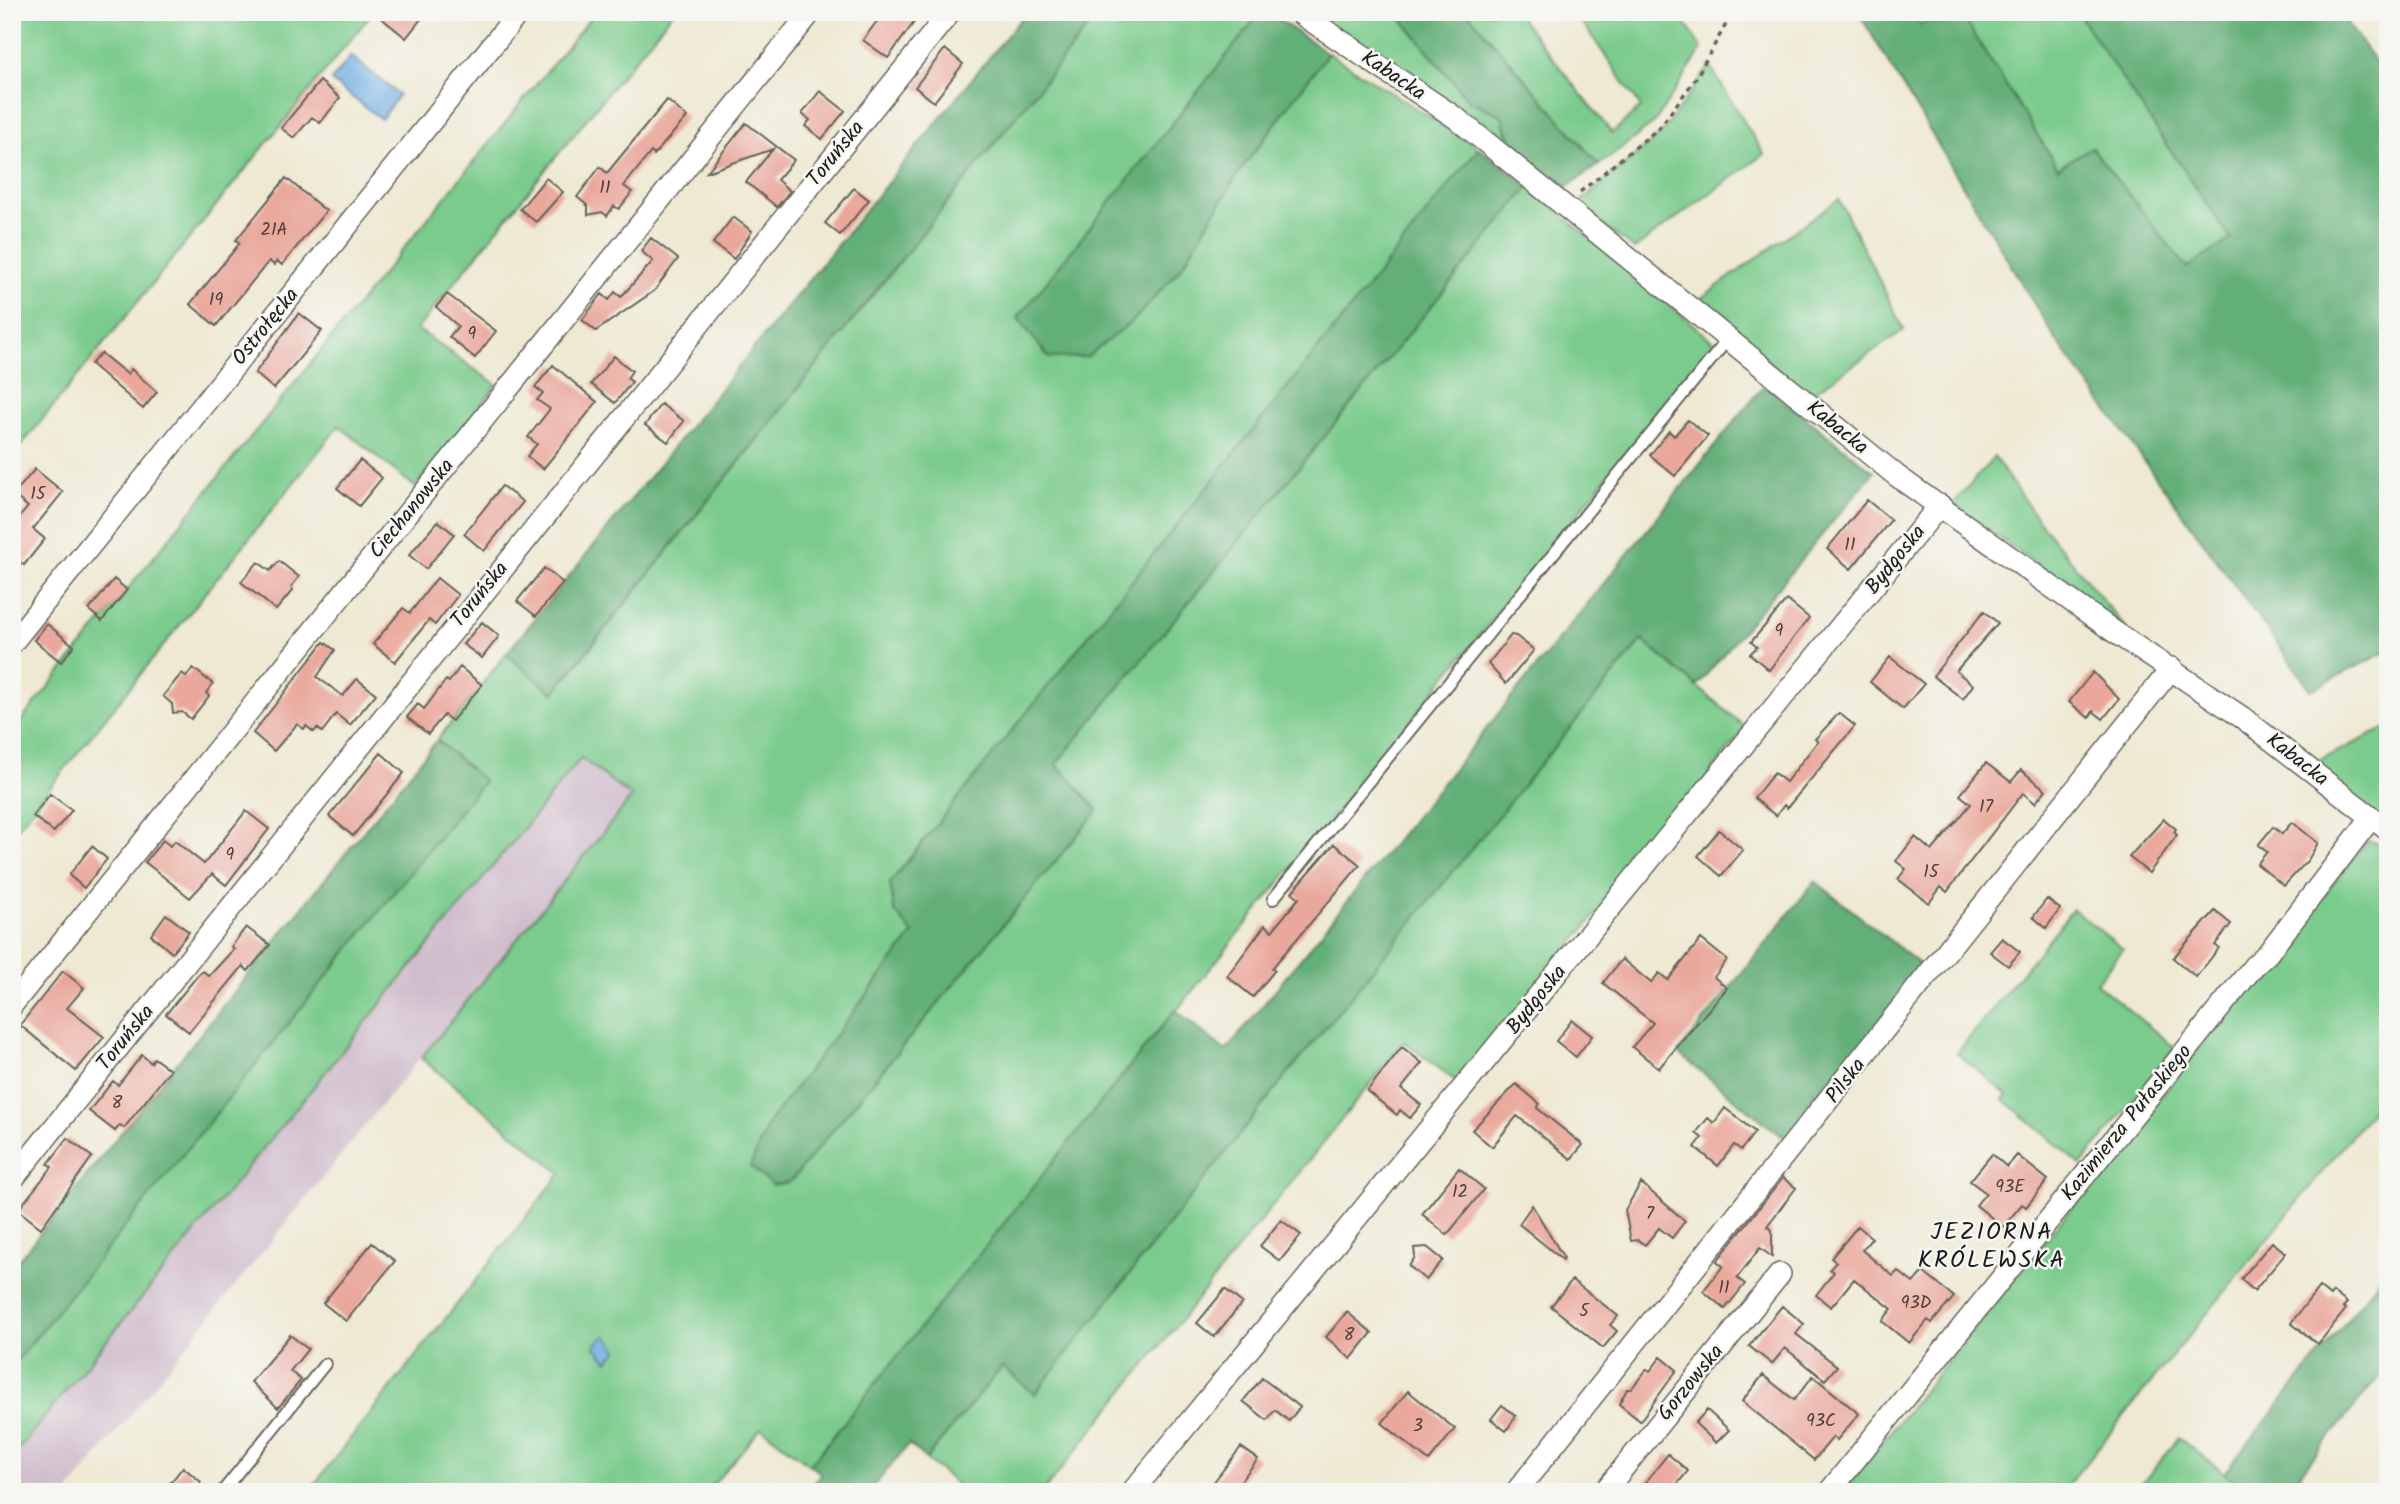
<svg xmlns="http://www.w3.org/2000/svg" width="2400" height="1504" font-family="Kalam,sans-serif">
	<rect width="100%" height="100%" fill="#f6f6f2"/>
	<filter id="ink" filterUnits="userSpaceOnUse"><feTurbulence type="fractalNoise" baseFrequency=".0143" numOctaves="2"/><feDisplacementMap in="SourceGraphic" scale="14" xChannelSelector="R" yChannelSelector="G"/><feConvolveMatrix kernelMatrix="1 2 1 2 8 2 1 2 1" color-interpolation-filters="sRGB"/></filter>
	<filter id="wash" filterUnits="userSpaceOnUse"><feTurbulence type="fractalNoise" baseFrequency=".00686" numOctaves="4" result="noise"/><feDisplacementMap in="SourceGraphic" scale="28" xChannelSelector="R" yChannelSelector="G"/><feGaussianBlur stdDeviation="1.57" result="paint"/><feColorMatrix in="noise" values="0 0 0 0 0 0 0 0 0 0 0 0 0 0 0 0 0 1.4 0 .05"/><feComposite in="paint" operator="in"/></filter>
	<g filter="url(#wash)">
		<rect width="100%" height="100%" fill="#efe9d3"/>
		<path fill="#d0bdcc" d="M581 757 632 796 68 1492H12V1457Z"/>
		<path fill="#7acb8c" stroke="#4b7454" stroke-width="2" d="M12 12H373L12 457Z
			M595 12H673L417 329 497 385 415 487 339 426 12 835V732Z
			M1100 12H1261L1018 318 1049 358 1182 267 1235 178 1328 53 1479 148 890 883 894 910 914 934 769 1122 772 1185 791 1181 1098 810 1056 764 1529 187 1715 343 810 1465 761 1428 707 1492H308L561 1173 421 1058 632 797 581 758 12 1457V1367L484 781 437 740 506 654 554 693Z
			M1311 12H1396L1468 100 1501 115 1512 148Z
			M1467 12H1516L1612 133 1641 107 1575 12H1678L1702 49 1654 123 1599 165Z
			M1960 12H2077L2231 240 2187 268 2091 147 2058 168Z
			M1710 66 1764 154 1634 249 1582 208 1583 199 1660 135Z
			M1839 199 1904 330 1808 396 1698 300Z
			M1994 457 2038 520 2127 630 1953 504Z
			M1642 640 1746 728 1460 1084 1404 1042 1043 1492H956L959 1486 926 1459 1002 1367 1035 1394 1281 1082Z
			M2388 727V825L2309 765Z
			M2367 841 2388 844V1091L2062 1492H1842Z
			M2073 909 2123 949 2096 983 2175 1048 2081 1165 2003 1099 2007 1095 1957 1053Z
			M2179 1438 2249 1492H2135Z"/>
		<path fill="#63af78" stroke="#40664a" stroke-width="2" d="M1026 12H1100L553 693 506 654Z
			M1261 12H1267L1328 53 1235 178 1182 267 1135 319 1087 357 1049 358 1018 318Z
			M1396 12H1467L1599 165 1565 188C1526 168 1515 156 1501 115L1468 100Z
			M1858 12H1913L1920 24 1945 12H1960L2058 168 2091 147 2187 268 2231 239 2077 12H2339L2388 79V651L2311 690 2056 340Z
			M1479 148 1529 187 1056 764 1098 810 790 1182 772 1185 750 1166 769 1122 913 934 894 910 890 883Z
			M1764 385 1874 472 1697 686 1642 640 1281 1082 1035 1394 1002 1367 926 1459 909 1444 869 1492H806L821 1473 810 1465 1175 1010 1226 1051Z
			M437 740 484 781 12 1367V1268Z
			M1815 881 1922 966 1789 1142 1678 1053Z
			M2388 1269V1366L2285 1492H2249L2224 1473Z"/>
		<path fill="#6eade1" stroke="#45647e" stroke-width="2" d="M351 56 399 95 381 119 331 81Z
			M606 1335 618 1350 608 1361 594 1346Z"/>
		<g id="blocks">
			<path fill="#eaa79b" d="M374 12H412L421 19 406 38Z
				M884 12H903L915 21 888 58 863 40Z
				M945 49 963 64 934 102 915 87Z
				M320 81 340 98 320 123 312 117 294 138 281 128Z
				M820 91 845 111 822 139 805 126 810 120 802 114Z
				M667 100 687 117 654 155 651 152 624 186 632 192 619 209 614 206 607 216 602 212 588 215V206L577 197 600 167 607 173Z
				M746 123 794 160 777 180 790 191 777 207 746 182 773 149 707 172Z
				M286 178 326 211 282 265 277 261 274 265 269 261 216 326 190 304 240 243 236 240Z
				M546 178 563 192 536 222 520 209Z
				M854 188 869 200 840 235 825 223Z
				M733 217 752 231 734 259 713 243Z
				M651 238 678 259 654 291 596 331 582 320 602 294 609 300 615 292 621 297 653 261 641 251Z
				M447 294 496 331 475 358 449 337 458 326 436 307Z
				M299 313 322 331 274 389 255 373Z
				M101 353 127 374 131 369 157 392 143 409 91 364Z
				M614 356 632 371 627 378 632 382 615 403 591 384Z
				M553 365 597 402 543 469 527 456 537 444 528 437 550 409 537 400 543 393 535 387Z
				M661 404 684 421 668 442 645 425Z
				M1688 420 1708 436 1675 476 1650 455 1669 431 1674 436Z
				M360 460 382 478 359 506 337 488Z
				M35 469 63 492 33 529 45 539 24 565 12 556V526L28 507 13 495Z
				M502 486 523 502 484 551 464 534Z
				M1867 500 1891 520 1851 569 1827 549Z
				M438 521 454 534 426 569 409 555Z
				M279 561 299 577 291 587 293 590 276 610 241 582 258 562 270 571Z
				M544 568 563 583 536 616 517 601Z
				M437 578 458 595 435 625 429 620 395 662 373 644 403 608 410 613Z
				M114 579 127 590 102 621 89 610Z
				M1787 600 1809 618 1769 670 1750 654 1757 647 1751 642Z
				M1984 611 1998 623 1956 671 1973 685 1963 699 1933 676Z
				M482 622 499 636 482 658 463 644Z
				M47 624 74 646 61 662 34 640Z
				M1511 635 1516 636 1534 650 1506 684 1488 664Z
				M324 642 335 650 317 677 343 696 357 679 376 694 350 725 336 714 322 732 317 728 314 732 306 726 304 729 297 724 274 751 253 733Z
				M1890 657 1924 684 1903 709 1870 682Z
				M460 667 482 685 452 721 444 715 428 734 407 717 418 704 424 709 446 680 449 682Z
				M193 668 213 684 206 693 209 696 191 719 182 712 173 713 172 704 163 696 182 673 186 677Z
				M2093 672 2119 699 2103 719 2093 711 2089 718 2069 702Z
				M1839 713 1855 726 1787 808 1784 805 1776 816 1754 798 1774 773 1786 782 1818 741 1815 739Z
				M381 753 404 773 353 836 329 816Z
				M1986 763 2011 782 2021 770 2046 790 2035 803 2023 793 1947 892 1941 887 1929 903 1898 879 1906 869 1896 861 1915 837 1932 851 1971 804 1960 795Z
				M50 794 72 810 54 832 33 816Z
				M246 811 269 829 226 885 212 874 190 898 145 862 163 840 170 846 175 841 204 864Z
				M2164 819 2176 829 2174 832 2177 835 2149 873 2129 857Z
				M2292 822 2318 843 2308 860 2284 886 2257 864 2267 852 2258 845 2273 827 2282 834Z
				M1719 830 1743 850 1721 876 1698 856Z
				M1334 844 1360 865 1272 968 1275 970 1253 997 1227 976 1265 925 1272 931 1299 898 1292 892Z
				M92 846 107 859 84 888 69 875Z
				M2047 899 2060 909 2046 928 2033 917Z
				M2215 911 2231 924 2215 945 2219 948 2196 977 2173 958Z
				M166 914 189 932 172 953 151 935Z
				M246 927 270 945 248 971 243 966 189 1032 166 1014 198 975 203 971 209 976 234 949 231 947Z
				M2002 938 2020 952 2008 966 1990 952Z
				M1701 939 1727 960 1714 977 1727 988 1659 1068 1632 1047 1653 1023 1603 983 1622 959 1651 983 1659 973 1668 980Z
				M63 971 84 988 67 1008 104 1037 76 1071 20 1025Z
				M1572 1020 1592 1036 1576 1057 1556 1041Z
				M1402 1047 1422 1063 1401 1089 1421 1105 1410 1118 1400 1110 1397 1115 1367 1091Z
				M142 1055 151 1063 154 1058 170 1070 124 1128 120 1125 115 1131 89 1111 113 1081 118 1085Z
				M1516 1084 1540 1104 1537 1108 1583 1145 1571 1159 1517 1116 1492 1147 1472 1130Z
				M1725 1108 1755 1132 1741 1150 1734 1145 1718 1166 1695 1147 1702 1138 1696 1133 1708 1118 1714 1123Z
				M68 1138 92 1157 41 1228 18 1210 52 1167 48 1164Z
				M1992 1154 2007 1167 2017 1155 2048 1180 2026 1207 2022 1204 2003 1227 1976 1205 1986 1193 1970 1181Z
				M1459 1168 1484 1189 1447 1235 1422 1214Z
				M1783 1178 1796 1188 1767 1226 1772 1230V1257L1760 1248 1737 1278 1745 1284 1725 1309 1703 1291 1723 1266 1717 1261Z
				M1641 1183 1685 1221 1672 1238 1659 1228 1645 1245 1638 1240 1631 1241 1625 1210Z
				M1532 1205 1564 1258 1563 1260 1519 1224Z
				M1281 1220 1301 1235 1280 1261 1260 1246Z
				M1858 1226 1872 1238 1862 1250 1893 1276 1898 1271 1913 1283 1923 1272 1954 1297 1932 1323 1928 1320 1909 1343 1882 1321 1892 1309 1854 1279 1831 1307 1816 1295 1834 1272 1830 1269 1836 1262 1831 1258Z
				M2272 1242 2286 1253 2254 1291 2241 1279Z
				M372 1243 395 1261 346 1321 323 1303Z
				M1427 1247 1443 1260 1426 1280 1409 1266 1415 1257 1414 1248Z
				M1572 1280 1618 1316 1610 1325 1617 1331 1603 1348 1551 1306Z
				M2319 1287 2330 1296 2333 1292 2347 1303 2343 1307 2346 1309 2318 1344 2291 1323Z
				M1225 1289 1242 1303 1214 1337 1197 1323Z
				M1782 1306 1804 1324 1796 1334 1837 1366 1825 1380 1785 1348 1772 1364 1749 1346Z
				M1347 1312 1372 1333 1351 1359 1326 1337Z
				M290 1335 308 1349 290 1371 301 1380 278 1408 251 1382Z
				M1661 1357 1677 1370 1640 1421 1619 1404 1627 1389H1631L1647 1369 1650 1371Z
				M1763 1375 1794 1400 1813 1376 1859 1414 1837 1440 1833 1437 1814 1460 1742 1401Z
				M1262 1378 1300 1407 1289 1421 1275 1410 1267 1420 1243 1401Z
				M1408 1391 1455 1429 1429 1461 1382 1423Z
				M1502 1405 1516 1416 1506 1431 1491 1419Z
				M1707 1410 1729 1430 1716 1443 1695 1423Z
				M1241 1447 1258 1459 1232 1492H1206Z
				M1668 1454 1688 1471 1671 1492H1655L1645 1483Z
				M183 1467 201 1482 194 1492H163Z"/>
		</g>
	</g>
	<g filter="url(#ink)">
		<use href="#blocks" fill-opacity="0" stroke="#66645c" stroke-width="2"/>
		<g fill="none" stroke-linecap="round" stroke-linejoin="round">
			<defs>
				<path id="lane" d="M1273 899 1728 339
					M222 1492 325 1364"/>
				<path id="street" d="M1298 12 1456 118 1897 476 2116 633 2243 718 2388 830
					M12 643 519 12
					M12 1005 811 12
					M12 1180 950 12
					M1132 1492 1940 505
					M1516 1492 2172 668
					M1604 1492 1780 1274
					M1829 1492 2254 966 2268 953 2371 818"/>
			</defs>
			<use href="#lane" stroke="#66645c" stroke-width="14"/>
			<use href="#street" stroke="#66645c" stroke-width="24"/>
			<path stroke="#66645c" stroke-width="3.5" stroke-dasharray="5 5" stroke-linecap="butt" d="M1580 192 1659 128 1694 81 1733 12"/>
			<use href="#lane" stroke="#fff" stroke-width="10"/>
			<use href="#street" stroke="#fff" stroke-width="21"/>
		</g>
	</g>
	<g text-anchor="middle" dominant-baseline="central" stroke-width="5" stroke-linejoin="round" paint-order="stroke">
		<g font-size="18" fill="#503f3c">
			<text x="605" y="188">11</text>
			<text x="274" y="230">21A</text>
			<text x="216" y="300">19</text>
			<text x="472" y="334">9</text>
			<text x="38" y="494">15</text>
			<text x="1850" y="545">11</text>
			<text x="1779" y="631">9</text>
			<text x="1986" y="807">17</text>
			<text x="230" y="855">9</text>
			<text x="1931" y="872">15</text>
			<text x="117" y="1103">8</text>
			<text x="2010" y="1187">93E</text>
			<text x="1460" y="1192">12</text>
			<text x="1650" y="1214">7</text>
			<text x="1724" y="1288">11</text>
			<text x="1916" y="1303">93D</text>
			<text x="1584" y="1311">5</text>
			<text x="1349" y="1335">8</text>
			<text x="1821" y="1421">93C</text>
			<text x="1418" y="1426">3</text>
		</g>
		<g font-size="21" fill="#1c1c1c" stroke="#f6f6f2">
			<text transform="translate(1393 76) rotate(34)">Kabacka</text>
			<text transform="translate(836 154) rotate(-51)">Toruńska</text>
			<text transform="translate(266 327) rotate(-51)">Ostrołęcka</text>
			<text transform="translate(1837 428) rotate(39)">Kabacka</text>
			<text transform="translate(412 509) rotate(-51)">Ciechanowska</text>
			<text transform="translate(1896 560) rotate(-51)">Bydgoska</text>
			<text transform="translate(480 595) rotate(-51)">Toruńska</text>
			<text transform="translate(2297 760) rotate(38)">Kabacka</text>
			<text transform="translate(1537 1000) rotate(-51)">Bydgoska</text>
			<text transform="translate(126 1038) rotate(-51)">Toruńska</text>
			<text transform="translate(1846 1081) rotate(-52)">Pilska</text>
			<text transform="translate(2127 1123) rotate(-51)">Kazimierza Pułaskiego</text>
			<text transform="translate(1691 1383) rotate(-51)">Gorzowska</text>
		</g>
		<g font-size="24" letter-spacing="2" fill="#1c1c1c" stroke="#f6f6f2">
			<text x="1992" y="1232">JEZIORNA<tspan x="1992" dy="28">KRÓLEWSKA</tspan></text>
		</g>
	</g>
	<rect width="2400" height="1504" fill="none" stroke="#f6f6f2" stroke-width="42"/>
</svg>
